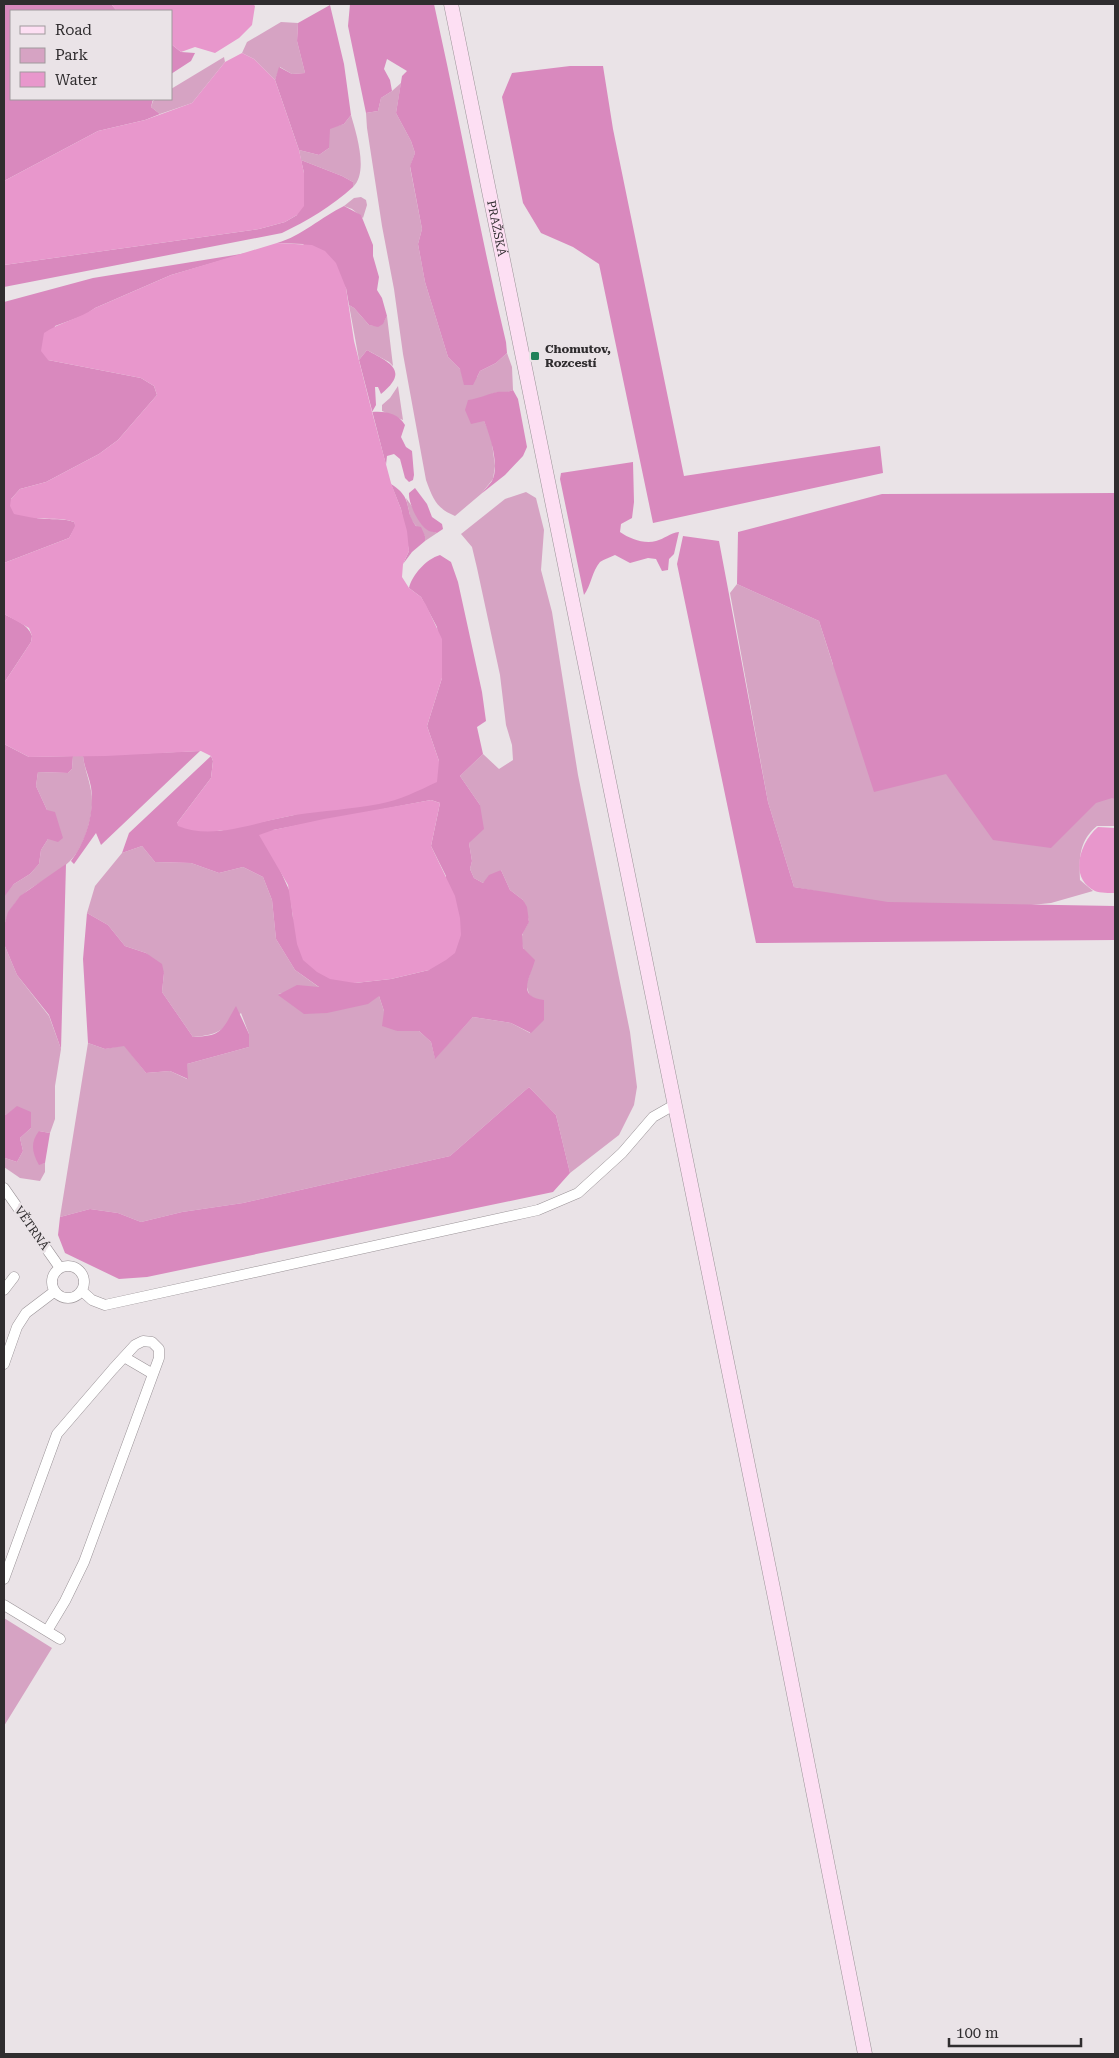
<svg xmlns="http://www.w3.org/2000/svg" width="1119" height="2058" font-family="'Roboto Serif',serif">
	<rect width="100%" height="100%" fill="#eae3e7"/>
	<path fill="#d6a3c3" d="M281 22 298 23 297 41 305 73 292 74 280 67 275 80 254 59 242 53 247 42Z
		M224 57 225 62 192 103 160 114 151 107 153 101 156 99H171V89Z
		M401 83 396 113 411 141 415 153 410 167 422 229 418 244 425 282 448 357 460 369 477 377 480 371 496 363 507 353 512 367 513 390 508 392H498L480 398 484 421 491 436 495 466 493 479 481 494 455 516C436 508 433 499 426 480L403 354 394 289 382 226 367 128 366 113 378 111 381 98 392 91Z
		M351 115C356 133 369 172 353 187V182L342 176 301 160 299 150 319 155 329 148V128L344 124Z
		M361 197 366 200 367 205 363 218 352 209 344 206 354 198Z
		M349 305 354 308 369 325C379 327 382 326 387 316L393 366 389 362 367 350 359 360Z
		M398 386 403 420 382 411V405L390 398Z
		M526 492 536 498 544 530 541 570 552 612 578 775 630 1032 637 1087 634 1105 619 1135 570 1173 556 1115 529 1087 450 1156 243 1203 182 1212 141 1222 118 1213 90 1209 60 1217 88 1043 105 1049 124 1045 146 1073 170 1071 187 1079V1064L249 1047V1034L241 1013C222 1030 219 1035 193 1037L162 992 164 973 146 953 125 946 108 925 87 913 95 886 122 853 142 846 155 862 191 863 219 873 243 867 263 877 272 900 276 939 295 970 320 988 278 994 379 996 384 1011 397 1031H419L431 1042 435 1058 473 1017 511 1023 530 1033 534 999 529 994 526 984C540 955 519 957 522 936 523 931 527 926 529 921L523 900 510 890 501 870 483 883 474 878 470 869 472 861 469 843 480 805 460 776 483 754 499 769 513 760 512 745 506 725 500 675 477 568 472 547 461 534 505 499Z
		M406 498 429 530 437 533 425 541V536L411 520Z
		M1115 579V826H1097C1079 841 1079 858 1080 880L1093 891 1051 903 982 910 907 908 794 887 768 802 730 593 737 584 819 621 833 665Z
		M73 756H83C85 773 93 787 92 805 91 822 83 849 70 861 44 887 17 884 4 926V896L14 884 30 874 39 864 41 850 48 839 47 810 36 786 38 772 68 773 72 769Z
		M4 944 17 975 49 1016 61 1049 55 1086V1119L50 1133 39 1131V1164L45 1163V1172L40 1181 20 1178 4 1167 5 1158 17 1162 23 1151 20 1138 31 1128 4 1114Z
		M4 1618 52 1648 4 1726Z"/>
	<path fill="#d989be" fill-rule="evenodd" d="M4 4H111L117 11H11V99H153L151 107 160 114 145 120 98 131 4 181Z
		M350 4H434C459 116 479 230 506 342L507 353 496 363 480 371 473 385H464L460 369 448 357 425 282 418 244 422 229 410 166 415 153 411 141 396 113 402 76 407 71 387 59 384 69 390 80 392 91 381 98 378 111 366 113 348 26Z
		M330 5 344 64 351 115 344 124 330 129 329 148 319 155 299 150 275 80 279 67 292 74 305 73 297 41 298 23Z
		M171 44 181 52 195 53 191 61 171 74Z
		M570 66H603L613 129 684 476 880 446 883 473 653 523 599 264 573 247 541 233 523 203 502 97 512 73Z
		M301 160 342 176 353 182V187C332 206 307 221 282 233L4 287V265L259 229 285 222 297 215 304 173Z
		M344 206 361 215 373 245V256L379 277 377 290 382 298 387 316 383 324 378 327 369 325 354 308 349 305 346 288 303 244 277 243C302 236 321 217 344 206Z
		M247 253 171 275 95 308 85 315 55 326 48 360 141 378 154 386 157 395 118 440 99 454 46 482 20 489 11 499C18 505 26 513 34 517 42 521 61 517 74 522L76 526 69 538 4 563V302L93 278Z
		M367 350C388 362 411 370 381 394L378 387H375L376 405 372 412C385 411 398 413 405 425L401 437 406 447 412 451 414 475 413 480 409 482 405 478 400 459 394 454 387 456 386 465 359 360Z
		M513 390 518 399 527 447 523 456 505 475 481 494C485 489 489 485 492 481 500 466 490 435 484 421L471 424 465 410 468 400C478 399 487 394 497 392 503 391 507 393 513 390Z
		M633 462 634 502 632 518 621 524 620 532C630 539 644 544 656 541 664 539 670 533 679 532L674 554 669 559 668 570 662 571 656 559 648 558 630 563 615 555C611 557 604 559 600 562 592 571 591 586 584 595L560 479 561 473Z
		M391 484C415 499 403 510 416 526L421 527 425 536V541L412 552 403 564 409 551 401 509Z
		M415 488 427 504 432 517 442 524 443 529 437 533C435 532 431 532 429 531 419 526 408 503 409 493Z
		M1115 493V799L1112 798 1096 803 1051 848 993 840 946 774 874 792 819 621 737 584 738 532 882 494Z
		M683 536 719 541 768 802 794 887 888 902 1115 906V940L756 943 677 564Z
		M440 555 451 562 458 582 482 692 486 721 477 727 483 754 460 776 480 805 484 829 469 843 472 861 470 869 474 878 483 883 489 875 501 870 510 890 523 900 527 907 529 922 522 935 523 948 535 960C530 979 516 996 544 1000V1020L531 1033 511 1023 473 1017 435 1059 431 1042 419 1031H397L382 1026 384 1011 379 996 368 1004 327 1013 304 1014 278 995 297 985 319 987 295 970 276 939 272 900 263 877 243 867 219 873 191 863 155 862 142 846 122 853 129 833 211 756 213 761 211 778 177 823 219 831 294 815 439 761 427 726 442 678 437 627 421 597 409 588C412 575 426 559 440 555ZM431 800 440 803 431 846 446 876 429 970 391 979 355 983 293 918 290 892 280 870 273 830Z
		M4 614C15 620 27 623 32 636L31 642 4 683Z
		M4 744 29 757 73 756 72 769 68 773 38 772 36 786 47 810 55 812 63 838 58 842 48 839 41 850 39 864 30 874 14 884 4 897Z
		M200 751 101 845 96 833 74 864 71 861C86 842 95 811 91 787 89 776 84 767 83 756Z
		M66 864 61 1049 49 1015 17 975 4 944V926L8 912 20 896Z
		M87 913 108 925 125 946 146 953 162 964 164 973 162 992 193 1037C223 1036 222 1030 236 1006L249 1034V1047L187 1064 188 1079 170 1071 146 1073 124 1046 105 1049 88 1043 83 959Z
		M529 1087 556 1115 570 1173 553 1192 147 1277 119 1279 65 1253 58 1235 60 1217 90 1209 118 1213 141 1222 182 1212 243 1203 450 1156Z
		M17 1106 31 1112V1128L20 1138 23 1151 17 1162 5 1158 4 1161V1114L6 1115Z
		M39 1131 50 1133 45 1163 39 1165C32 1152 30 1143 39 1131Z"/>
	<path fill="#e897cc" d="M111 4H253L255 6 252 25 239 38 215 53 195 47 181 52 171 44V11H117Z
		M242 53 254 59 275 80 299 150 304 173V206L297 215 285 222 259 229 4 265V181L98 131 145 120 192 103 225 62Z
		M277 243 312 245 325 251 336 263 346 288 354 341 372 412 391 483 401 509 407 531 409 551 403 564 402 577 409 588 421 597 426 605 442 639V678L427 726 439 761 437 782C418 791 400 800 379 804 352 809 323 811 295 815 259 821 214 841 178 826L177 823 211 778 213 761 211 756 201 751 106 756 29 757 4 744V683L31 642 32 636 29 628 4 614V563L69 538 75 526 74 522C61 517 48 520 34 518 27 517 20 515 14 514L10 506 11 499 20 489 46 482 99 454 118 440 157 395 154 386 141 378 48 360 41 351 44 333C60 322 79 319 95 308L171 275Z
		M431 800 440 803 431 846 455 896 460 918 461 935 455 953 446 960 429 970 391 979 355 983 330 979 317 972 303 960 297 944 288 885 259 835 273 830 324 819Z
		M1098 827 1115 828V893C1110 893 1100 893 1095 891 1068 878 1080 842 1098 827Z"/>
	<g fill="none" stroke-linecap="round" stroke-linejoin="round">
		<defs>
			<path id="minor" d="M4 1188 60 1268
				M52 1282a16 16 0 1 1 32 0a16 16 0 1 1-32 0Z
				M4 1290 14 1277
				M82 1291 92 1300 105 1305 538 1210 578 1193 622 1153 653 1117 674 1105
				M124 1357 153 1374
				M4 1364 17 1327 26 1313 55 1291
				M4 1579 57 1434 113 1369 135 1345 143 1341 152 1342 159 1349V1358L84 1562 65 1601 47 1631
				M4 1605 60 1639"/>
			<g id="secondary">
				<path id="s1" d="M451 4 775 1598 865 2054"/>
			</g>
		</defs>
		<use href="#minor" stroke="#9a9397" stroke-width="11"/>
		<use href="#secondary" stroke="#9a9397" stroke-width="15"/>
		<use href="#minor" stroke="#fff" stroke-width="10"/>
		<use href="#secondary" stroke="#fddff3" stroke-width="14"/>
	</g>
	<rect fill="#208159" stroke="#eae3e7" stroke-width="2" x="530" y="351" width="10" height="10" rx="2.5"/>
	<g text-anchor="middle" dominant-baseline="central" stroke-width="5" stroke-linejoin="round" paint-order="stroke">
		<g font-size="12" fill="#302d2f" stroke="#eae3e7">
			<text stroke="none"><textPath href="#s1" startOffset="229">PRAŽSKÁ</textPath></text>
			<text transform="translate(32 1228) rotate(55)">VĚTRNÁ</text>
		</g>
		<g font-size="12" font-weight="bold" fill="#302d2f" stroke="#eae3e7" text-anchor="start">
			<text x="545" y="349">Chomutov,<tspan x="545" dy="14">Rozcestí</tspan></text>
		</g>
	</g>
	<rect width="1119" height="2058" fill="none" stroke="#302d2f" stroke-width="10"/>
	<rect x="10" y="10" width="162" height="90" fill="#eae3e7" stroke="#a09a9d"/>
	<rect x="20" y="26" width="25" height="8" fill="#fddff3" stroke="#a09a9d"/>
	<text x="55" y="35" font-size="15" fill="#302d2f">Road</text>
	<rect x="20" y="48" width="25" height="15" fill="#d6a3c3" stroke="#a09a9d"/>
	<text x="55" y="60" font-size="15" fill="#302d2f">Park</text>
	<rect x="20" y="72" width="25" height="15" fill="#e897cc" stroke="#a09a9d"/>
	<text x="55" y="85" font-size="15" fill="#302d2f">Water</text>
	<path d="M949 2038v8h132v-8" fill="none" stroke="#302d2f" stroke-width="2.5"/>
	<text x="956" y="2038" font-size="15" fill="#302d2f" stroke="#eae3e7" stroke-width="4" paint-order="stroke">100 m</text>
</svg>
